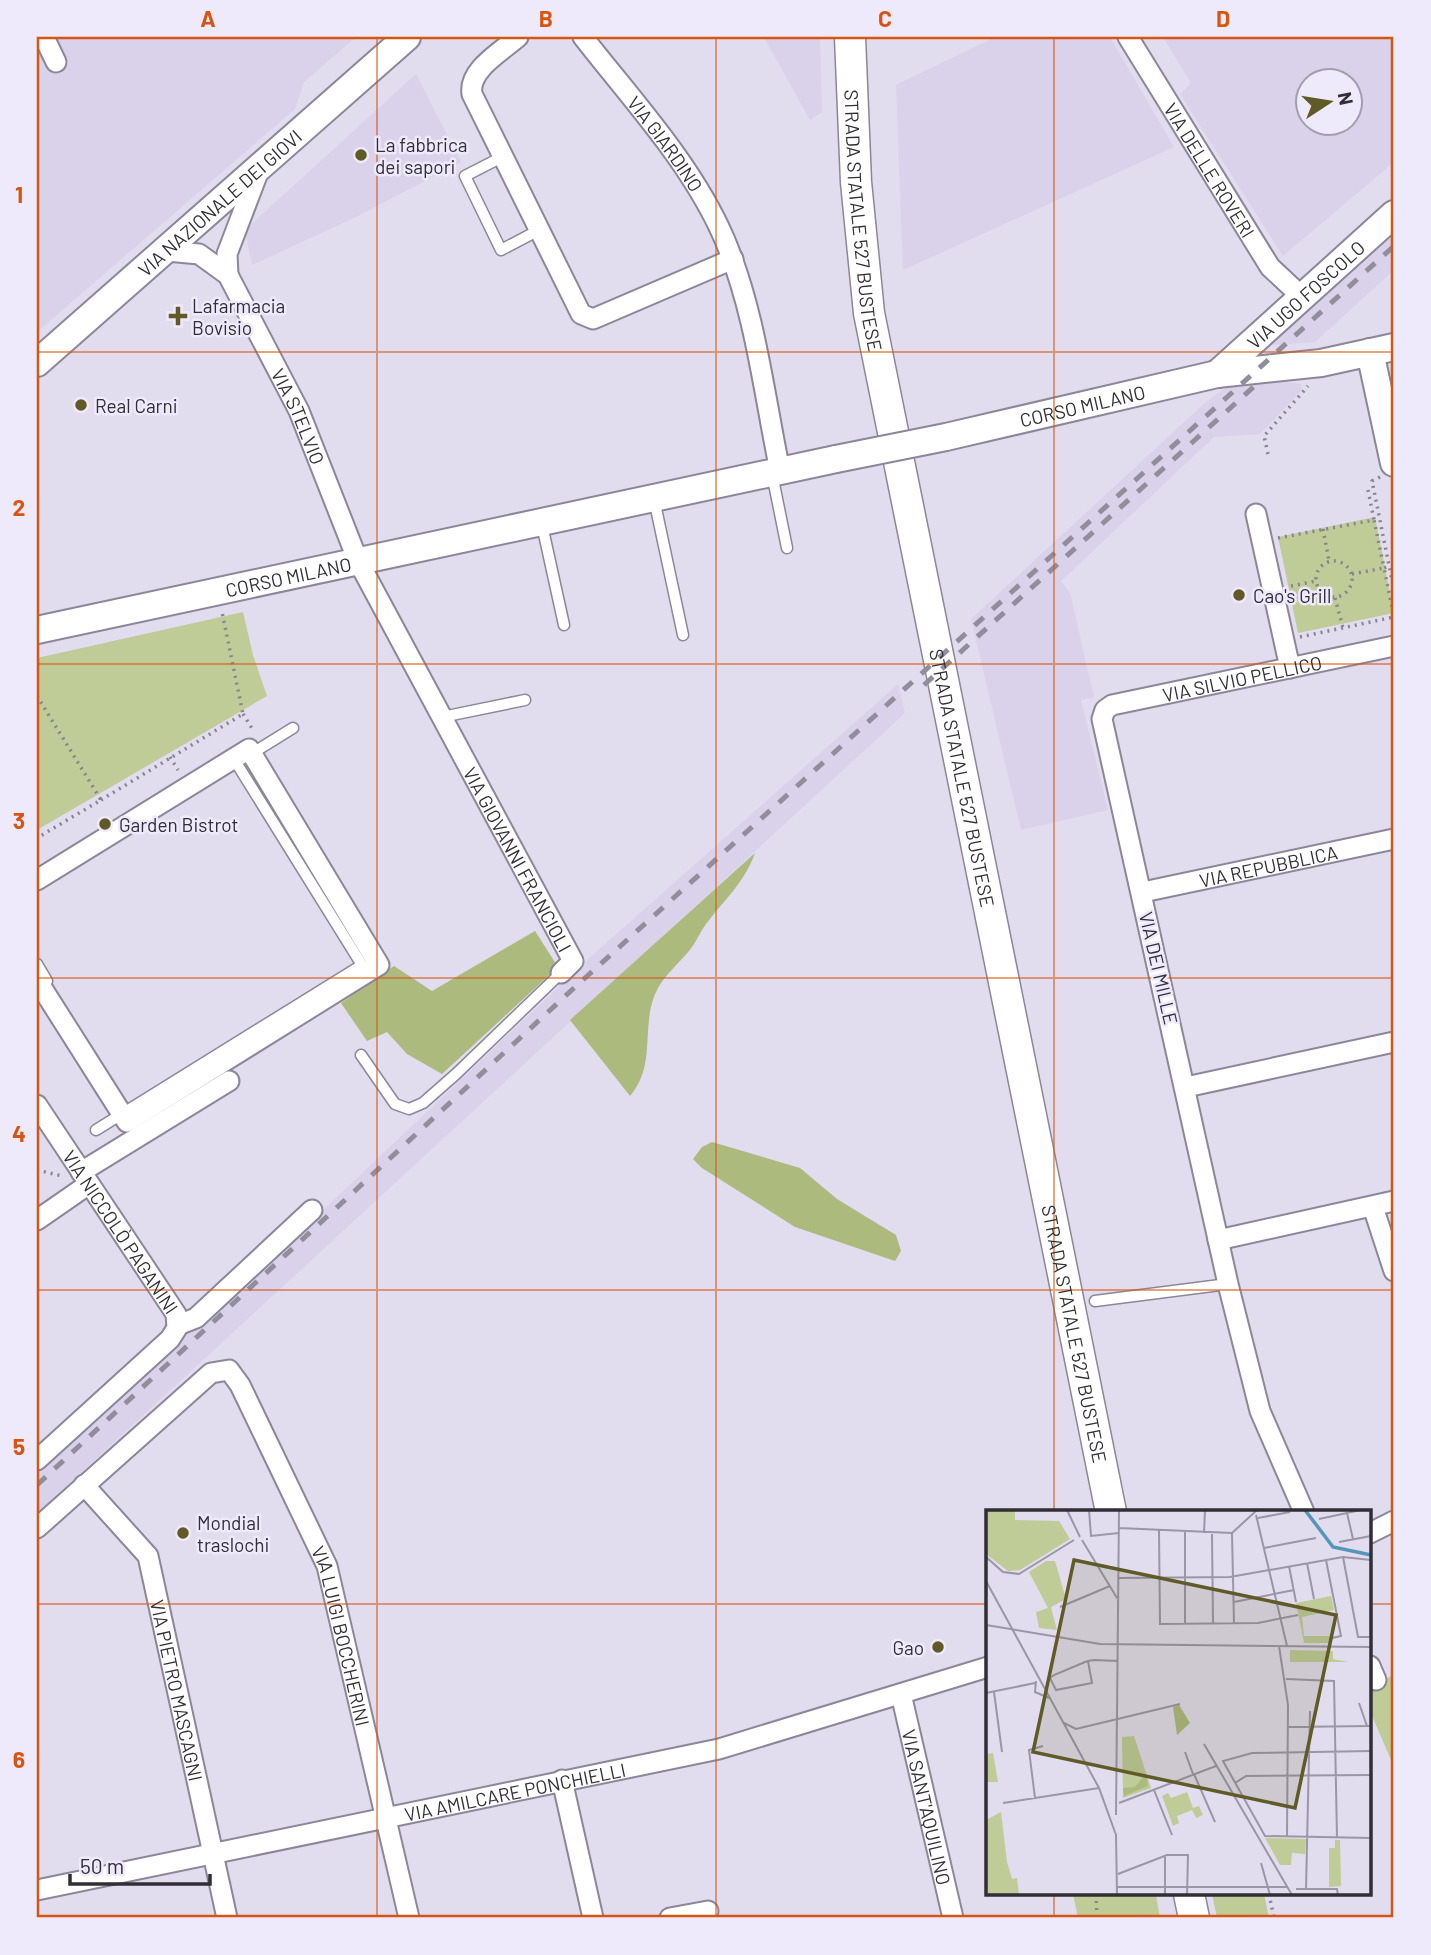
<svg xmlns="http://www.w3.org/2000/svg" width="1431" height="1955" font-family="Barlow,sans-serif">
	<rect width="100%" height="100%" fill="#e2dcef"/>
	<path fill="#dad1eb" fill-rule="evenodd" d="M37 37H356L304 82 295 109 37 332Z
		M764 37H820L822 112 810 120Z
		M995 37H1110L1174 147 903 270 896 85Z
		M1163 37H1394V162L1283 256 1180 94 1191 83ZM1350 80V122H1308V80Z
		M416 74 461 162 356 217 252 265 245 230Z
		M1394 227V270L1315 342 1259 346Z
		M1276 381 1301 384 1302 390 1260 434 1214 437 1061 581 1070 593 1094 697 1081 700 1108 810 1021 830 971 619 1207 401 1226 388Z
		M898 684 905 713 37 1513V1471L320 1213 586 961Z"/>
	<path fill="#bfcc97" d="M1375 517 1394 613 1298 633 1278 537Z
		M243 612 253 655 267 696 37 830V658Z
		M1394 1675V1767L1370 1711V1686Z
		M1073 1894H1156L1160 1918H1078Z
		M1212 1894H1264L1269 1918H1217Z"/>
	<path fill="#acba7d" d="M755 853C744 883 725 899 706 924 700 932 696 943 689 951 679 963 665 975 658 988 639 1023 658 1064 630 1096L570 1020Z
		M535 931 558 967 442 1074 407 1054 387 1032 367 1041 341 1003 394 966 432 991Z
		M712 1142 800 1168 837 1199 896 1235 901 1251 895 1261 795 1227 702 1168 693 1159 702 1147Z"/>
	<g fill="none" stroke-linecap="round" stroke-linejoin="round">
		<defs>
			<path id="lane" d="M502 157 465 176 501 250 539 230
				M772 474 787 548
				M654 499 683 635
				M542 525 564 625
				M442 717 525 700
				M251 754 293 728
				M37 964 47 981
				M361 1055 395 1104 409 1109 423 1103 456 1074 561 973
				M96 1130 362 965 237 764
				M1095 1301 1228 1284"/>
			<g id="street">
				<path d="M44 37 56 62"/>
				<path d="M518 37C501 52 468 70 472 94L581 314 593 319 733 259"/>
				<path id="s1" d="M583 37C632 100 692 164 724 238 755 310 764 394 780 471"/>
				<path id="s2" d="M1128 37 1270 267 1301 296"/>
				<path id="s3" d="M167 251 199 254 228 275 299 411 358 561 573 961 561 973"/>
				<path d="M228 275 227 254 259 170"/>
				<path d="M1256 514 1290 668"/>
				<path d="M37 880 249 749 379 965 127 1122 37 980"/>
				<path id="s4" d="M1143 892 1394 839"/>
				<path d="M1186 1087 1394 1042"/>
				<path id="s5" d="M37 1105 176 1314 177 1328 170 1339 37 1460"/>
				<path d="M81 1172 229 1081"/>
				<path d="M1373 1207 1394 1271"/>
				<path d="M37 1220 89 1184"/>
				<path d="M1218 1240 1394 1201"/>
				<path d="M178 1325 196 1318 312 1210"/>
				<path id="s6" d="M84 1485 148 1556 227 1918"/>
				<path id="s7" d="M1304 1512 1260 1411 1228 1284 1102 719 1105 710 1112 705 1394 646"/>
				<path id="s8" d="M37 1528 211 1373 229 1370 240 1385 327 1566 409 1918"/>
				<path d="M1370 1533 1394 1521"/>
				<path d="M1370 1666 1376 1680"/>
				<path id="s9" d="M901 1694 953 1918"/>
				<path d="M562 1780 593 1918"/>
				<path id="s10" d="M37 1890 719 1749 988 1667"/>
				<path d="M670 1918 708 1911"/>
			</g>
			<g id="secondary">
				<path d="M1370 352 1394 463"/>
				<path id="s11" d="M37 363 407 37"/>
				<path id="s12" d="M1217 374 1394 214"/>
				<path id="s13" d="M946 437 1217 374 1321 363 1394 347"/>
				<path id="s14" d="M37 630 836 459"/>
			</g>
			<g id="primary">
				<path id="s15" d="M850 37 856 182 869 313 1111 1512"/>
				<path d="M1189 1894 1194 1918"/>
			</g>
		</defs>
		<use href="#lane" stroke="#8c8698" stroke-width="13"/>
		<use href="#street" stroke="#8c8698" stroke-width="23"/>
		<use href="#secondary" stroke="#8c8698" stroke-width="30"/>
		<use href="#primary" stroke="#8c8698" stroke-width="33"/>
		<path stroke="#888390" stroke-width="3.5" stroke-dasharray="2 5" stroke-linecap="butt" d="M1268 454 1264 436 1308 386
			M1380 477 1372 481 1394 590
			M1368 490 1374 520
			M1323 529 1329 561
			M1278 538 1374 520 1384 568 1389 566
			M1316 579a18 18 0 1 1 36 0a18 18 0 1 1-36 0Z
			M1352 574 1384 568 1394 617
			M1291 586 1316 581
			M1335 598 1343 628
			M1300 637 1394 617
			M37 696 101 800 37 838
			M243 714 253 730
			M170 757 178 770
			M101 800 243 714 222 612
			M37 1170 62 1176
			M1096 1894 1097 1918
			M1269 1894 1274 1918"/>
		<use href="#lane" stroke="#fff" stroke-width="10"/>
		<use href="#street" stroke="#fff" stroke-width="19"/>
		<use href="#secondary" stroke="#fff" stroke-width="26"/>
		<use href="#primary" stroke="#fff" stroke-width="30"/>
		<path stroke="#918d9b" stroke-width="5" stroke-dasharray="12 12" stroke-linecap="butt" d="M924 685 1259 382
			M37 1485 574 988 1394 246"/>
		<defs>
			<path id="secondary-bridge" d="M836 459 946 437"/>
		</defs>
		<use href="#secondary-bridge" stroke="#8c8698" stroke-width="30" stroke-linecap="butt"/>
		<use href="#secondary-bridge" stroke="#fff" stroke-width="26"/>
	</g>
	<path fill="none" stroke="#d65510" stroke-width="2" stroke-opacity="0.55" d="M377 37V1918M716 37V1918M1054 37V1512M37 352H1394M37 664H1394M37 978H1394M37 1290H1394M37 1604H988M1370 1604H1394M1054 1894V1918"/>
	<g fill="#5f5a26" stroke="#efe9fc" stroke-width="2.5">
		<circle cx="361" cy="155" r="7"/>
		<path d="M174.5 305.5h7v7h7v7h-7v7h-7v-7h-7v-7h7z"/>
		<circle cx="81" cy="405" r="7"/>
		<circle cx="1239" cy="595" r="7"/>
		<circle cx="105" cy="824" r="7"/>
		<circle cx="183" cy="1533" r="7"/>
		<circle cx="938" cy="1647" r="7"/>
	</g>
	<g text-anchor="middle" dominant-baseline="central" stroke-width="5" stroke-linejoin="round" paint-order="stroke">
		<g font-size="19" fill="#312e36" stroke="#efe9fc" text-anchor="start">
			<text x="375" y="144">La fabbrica<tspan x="375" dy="22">dei sapori</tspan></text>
			<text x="192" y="305">Lafarmacia<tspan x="192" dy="22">Bovisio</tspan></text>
			<text x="95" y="405">Real Carni</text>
			<text x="1253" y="595">Cao's Grill</text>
			<text x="119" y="824">Garden Bistrot</text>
			<text x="197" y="1522">Mondial<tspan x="197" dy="22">traslochi</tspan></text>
			<text x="924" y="1647" text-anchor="end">Gao</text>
		</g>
		<g font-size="19" fill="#312e36" stroke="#efe9fc">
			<text stroke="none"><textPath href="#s1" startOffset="135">VIA GIARDINO</textPath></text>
			<text stroke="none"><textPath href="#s2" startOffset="156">VIA DELLE ROVERI</textPath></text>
			<text stroke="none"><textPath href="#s11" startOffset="243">VIA NAZIONALE DEI GIOVI</textPath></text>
			<text stroke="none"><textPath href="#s15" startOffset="184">STRADA STATALE 527 BUSTESE</textPath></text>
			<text stroke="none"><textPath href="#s12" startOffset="119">VIA UGO FOSCOLO</textPath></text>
			<text stroke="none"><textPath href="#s13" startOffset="140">CORSO MILANO</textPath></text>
			<text stroke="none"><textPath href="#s3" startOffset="226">VIA STELVIO</textPath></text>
			<text stroke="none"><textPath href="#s14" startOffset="257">CORSO MILANO</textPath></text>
			<text stroke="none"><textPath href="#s7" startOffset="971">VIA SILVIO PELLICO</textPath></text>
			<text stroke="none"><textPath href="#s15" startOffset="751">STRADA STATALE 527 BUSTESE</textPath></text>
			<text stroke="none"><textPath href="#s3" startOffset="721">VIA GIOVANNI FRANCIOLI</textPath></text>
			<text stroke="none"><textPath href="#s4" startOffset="128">VIA REPUBBLICA</textPath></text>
			<text transform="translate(1159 968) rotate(77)">VIA DEI MILLE</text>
			<text stroke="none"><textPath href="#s5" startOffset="152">VIA NICCOLÒ PAGANINI</textPath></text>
			<text stroke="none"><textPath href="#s15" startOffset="1318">STRADA STATALE 527 BUSTESE</textPath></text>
			<text stroke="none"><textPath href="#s8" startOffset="542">VIA LUIGI BOCCHERINI</textPath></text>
			<text stroke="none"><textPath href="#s6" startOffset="233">VIA PIETRO MASCAGNI</textPath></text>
			<text stroke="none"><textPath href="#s10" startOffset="488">VIA AMILCARE PONCHIELLI</textPath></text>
			<text stroke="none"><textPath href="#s9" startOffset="116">VIA SANT'AQUILINO</textPath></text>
		</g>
	</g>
	<g transform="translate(986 1510)">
		<rect width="385" height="385" fill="#e2dcef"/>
		<path d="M0 0H29V10L73 11 84 29 34 60 22 61 0 44ZM60 51H69L80 89 65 97 71 120 53 118 50 102 62 98 43 62ZM345 86 348 100 316 107 318 126H345V133H318L310 93ZM304 140 347 141V149L362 152H304ZM148 226 165 278 137 288 136 227ZM7 243 12 272H0V244ZM201 282 207 298 213 296 217 305 210 308 206 300 191 306 193 313 187 316 176 286 182 283 185 288ZM15 302 21 352 26 369 31 368 33 385H0V310ZM279 328 320 329 319 344 306 343 305 355H294ZM349 330H354L355 376 343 377V338H349Z" fill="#bfcc97"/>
		<path d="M193 195 204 213 191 225 187 197ZM160 263 162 276 138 286 137 278 149 277Z" fill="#acba7d"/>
		<path fill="none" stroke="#5496b7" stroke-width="3.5" d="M319 0 347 37 385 45"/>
		<path fill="none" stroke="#9b96a5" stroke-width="2" d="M81 0 94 27M103 0 105 26 133 23M361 3 367 29M270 5 301 136M272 8 304 2M333 9 375 0M133 18 246 23 271 0M173 20 174 114 272 113 312 105M218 23 219 0M246 23 248 114M226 24 227 114M96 30 131 88M353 32 385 26M278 38 330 28M0 47 17 62 33 64 88 30M357 47 372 127H385M340 50 355 126 346 128M321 53 328 89M303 56 310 92M133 68 244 67 357 47 385 50M0 71 113 278 130 325M248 92 308 80M74 97 124 76M199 114V21M0 115 114 134 385 137M293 136 302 195 301 326M102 151 106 173 70 180 64 168 68 165 99 152 102 151 108 150 132 151M300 169 348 171 351 328M50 171 49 182 63 188M8 182 16 242M0 183 49 173M373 193 381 216M78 213 90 219 194 194M302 217 385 216M218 234 306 385M385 241 266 243 237 251 279 326 385 328M199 242 207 264M208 264 229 312M249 273 260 266 385 265M168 280 186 325M49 288 43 240 57 236M17 293 113 278M133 293 230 256M130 305 133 0M130 324 131 385M275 353 284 385M132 364 181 345H202L201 385M131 377H301M310 379H351L352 385M320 379 324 201M179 385V347"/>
		<path fill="#5f5a26" fill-opacity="0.15" stroke="#5f5a26" stroke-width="3.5" d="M88 50 350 105 309 298 47 242Z"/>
		<rect width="385" height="385" fill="none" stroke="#312e36" stroke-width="3.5"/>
	</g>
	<rect width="1431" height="1955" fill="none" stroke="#efe9fc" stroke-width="77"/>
	<g transform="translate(1329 102) rotate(78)"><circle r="33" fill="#efe9fc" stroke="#a39ead" stroke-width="2"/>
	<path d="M0-5L12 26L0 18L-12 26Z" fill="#5f5a26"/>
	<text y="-10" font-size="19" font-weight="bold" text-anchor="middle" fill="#312e36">N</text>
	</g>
	<path d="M70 1874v10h140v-10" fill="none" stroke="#312e36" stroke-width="3.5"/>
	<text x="80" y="1874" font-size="21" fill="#312e36" stroke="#efe9fc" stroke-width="5" paint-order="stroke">50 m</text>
	<rect x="38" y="38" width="1354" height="1878" fill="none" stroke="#d65510" stroke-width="2.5"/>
	<g font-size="23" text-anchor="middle" font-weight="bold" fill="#d65510">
		<text x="208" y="27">A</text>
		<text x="546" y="27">B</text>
		<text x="885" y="27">C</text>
		<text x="1223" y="27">D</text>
		<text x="19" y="203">1</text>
		<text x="19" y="516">2</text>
		<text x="19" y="829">3</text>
		<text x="19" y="1142">4</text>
		<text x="19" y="1455">5</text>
		<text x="19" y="1768">6</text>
	</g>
</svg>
